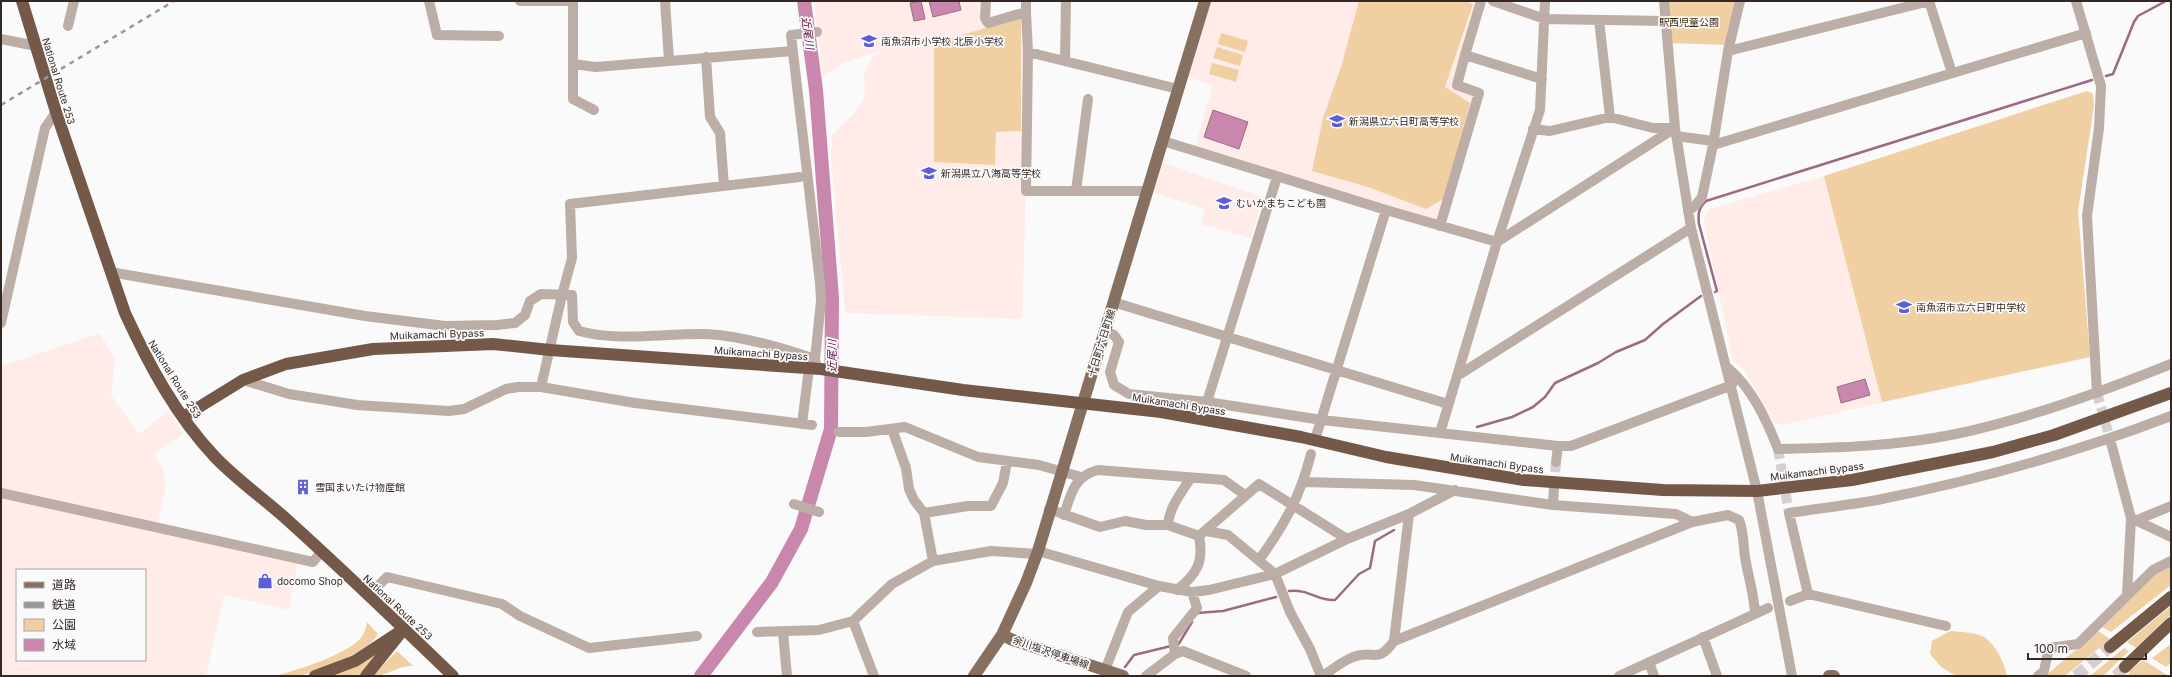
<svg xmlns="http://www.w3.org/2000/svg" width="2172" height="677" font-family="Inter,'Noto Sans JP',sans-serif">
	<rect width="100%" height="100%" fill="#fafafa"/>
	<path fill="#ffece8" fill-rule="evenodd" d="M814 1H986L985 18 1026 12V191L1022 319 845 313 831 156 832 135 854 113 865 97 864 74 872 58 883 50 846 62 823 76Z
		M1205 1H1481L1457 85 1479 93 1440 226 1194 150 1213 85 1182 75Z
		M2087 91 2093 94 2094 106 2078 211 2090 357 1782 425 1774 422 1743 368 1733 361 1705 226 1704 217 1709 209 1824 176Z
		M1161 162 1263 197 1251 238 1201 224 1205 209 1152 192Z
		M100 333 115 360 111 395 139 434 168 411 183 434 154 454 163 469 166 486 158 523 298 559 289 610 224 595 206 676H1V366ZM17 570H145V660H17Z"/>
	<path fill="#f0cfa2" d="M1359 1H1465L1473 4 1445 87 1470 103 1445 198 1426 209 1368 187 1312 171 1323 118 1341 67Z
		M1664 1H1740L1729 45 1667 43Z
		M1021 18V131L996 132 995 165 934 162V43Z
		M1221 33 1248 41 1245 52 1218 44Z
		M1217 47 1243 55 1240 66 1213 58Z
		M1212 63 1239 70 1236 82 1209 74Z
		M2087 91 2093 94 2094 106 2078 211 2090 357 1882 402 1824 176Z
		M2171 566V585L2111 632 2102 627 2154 573Z
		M2171 606V614L2136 648 2127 642Z
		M367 622 378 634C370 651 315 674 297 676 289 677 282 676 275 676 297 670 343 656 360 639 364 635 366 628 367 622Z
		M1950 631C1960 632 1973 632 1982 636 1995 642 2005 664 2007 676H1956L1941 667 1930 654 1932 641Z
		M2098 631 2110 639 2065 676H2045Z
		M2171 644V663L2166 667 2152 658Z
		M2124 648 2129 651 2103 676H2090Z
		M383 649 358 676H323Z
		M397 651 413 666C395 666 389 676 372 676Z
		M2143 660 2167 675 2126 676 2130 673 2129 671Z"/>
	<path fill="#ca87ad" stroke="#9d6a84" d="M921 1 925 19 914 21 910 3Z
		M929 1H959L961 10 933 17Z
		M1213 110 1248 122 1239 149 1204 137Z
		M1865 379 1870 395 1841 403 1837 387Z"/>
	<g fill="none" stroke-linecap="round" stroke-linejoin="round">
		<path stroke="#9d6a84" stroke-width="2.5" d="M2106 76 2113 74 2134 22 2138 16 2166 1
			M1715 292 1717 291 1699 224C1698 215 1698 208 1706 201L2092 80
			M1477 427 1512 417 1533 407 1545 397 1555 383 1598 363 1616 352 1645 340 1663 324 1701 296
			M1289 591C1310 589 1317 601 1335 600L1359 574 1370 568 1375 541 1394 530
			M1197 613 1223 611 1276 597
			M1178 645 1192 622
			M1125 667 1134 655 1171 646"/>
		<path stroke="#ca87ad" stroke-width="14" d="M701 676 772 582 801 529 831 429 832 298 816 90 804 1"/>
		<path stroke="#d3d0cf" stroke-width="10" stroke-dasharray="10 5" stroke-linecap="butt" d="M2097 393 2110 439
			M1778 449 1789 513
			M1554 487 1556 462"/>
		<path stroke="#d3d0cf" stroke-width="12" stroke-dasharray="12 6" stroke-linecap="butt" d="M2076 676 2110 647
			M2116 676 2125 667"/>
		<path stroke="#bcaea6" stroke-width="10" d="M429 1 437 35 499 36
			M520 1H573
			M665 1 669 60
			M986 1 985 18 988 23 1026 12 1028 52 1026 191H1147
			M1481 1 1465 55 1542 79
			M1493 1 1545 19 1665 21
			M1664 1 1675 128 1691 228 1757 491 1792 676
			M1929 1 1952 73
			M2076 1 2101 86 2099 128 2087 216 2097 393
			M573 2V99L594 110
			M1026 12V1
			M1599 20 1610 117
			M68 26 74 1
			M1 39 36 46
			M1728 51 1930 1
			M1028 52 1178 89
			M706 57 710 117 720 133 724 186
			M1065 61 1066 1
			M573 64 596 67 793 51
			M1533 129 1550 131 1610 117 1653 128H1675
			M1676 136 1713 141
			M1163 141 1386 210 1497 242 1675 128
			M1713 145 2086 33
			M1076 191 1088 99
			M1688 211 1695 206 1702 197 1713 145 1728 51 1740 1
			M1440 226 1479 93 1457 85 1465 55
			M110 272 365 316 445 326 497 325 515 323 525 315 530 301 541 294 572 295 573 322 579 331C619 342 665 333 706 334 743 336 780 347 815 359L817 369
			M1113 302 1448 404
			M1 323 45 128 56 112
			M1104 331 1114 335 1119 342 1110 372 1114 385 1129 394 1207 402 1322 420 1558 446H1571L1732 385
			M815 359 821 301 820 283 791 35 817 32
			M1728 368C1752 388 1767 421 1778 449 1838 448 1897 446 1956 434 2030 418 2101 392 2171 364
			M1457 376 1691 228
			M243 380 289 394 357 405 449 411 464 409 506 389 518 387H541L635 403 812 425
			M541 387 562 295 572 258 570 204 800 177
			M1207 402 1277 177
			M802 424 809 368
			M892 429 906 468 909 489 914 500 924 513 933 561
			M839 432H866L905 427 978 457 1039 465 1081 477
			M1317 433 1386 210
			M1440 433 1497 242 1540 110 1545 1
			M2110 439 2131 518 2127 595
			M1556 462 1558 446
			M1190 479C1181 493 1169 508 1168 525L1199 536 1259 484 1347 539
			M1304 482 1414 485 1553 505 1676 514 1692 522
			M1 493 313 562 321 552
			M794 504 819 512
			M1553 505 1554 487
			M1049 509 1100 527 1125 521 1146 525H1168
			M924 513 968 506H991L1003 483 1007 462
			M1064 515C1071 494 1074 476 1098 470L1224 480 1245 495
			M2131 518 2171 537
			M2137 520 2171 506
			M1206 531 1228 535 1275 574 1290 612 1310 649 1321 676
			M1038 551 1159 586 1192 592 1209 590 1275 574 1347 539 1409 514 1455 490
			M1259 560C1285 524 1300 497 1311 454
			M1177 590C1197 574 1204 562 1199 536
			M1808 594 1789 513C1820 508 1852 505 1882 499 1981 479 2077 452 2171 416
			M369 595 387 577 502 604 520 616 589 648 697 636
			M1790 601 1808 594 1946 626
			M853 621 874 676
			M757 632 819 630 853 621 892 584 933 561 991 551 1037 554
			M783 632 787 676
			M1703 637 1717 676
			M1394 641 1692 522 1728 515 1739 520C1744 532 1743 544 1745 557 1748 576 1754 594 1755 613
			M1175 654 1173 638 1197 608 1192 592
			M1649 662 1654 676
			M1105 670 1128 612 1159 586
			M1146 676 1175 654 1183 651 1246 676
			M1323 676C1333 669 1341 662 1353 657 1374 649 1377 665 1394 641L1409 514
			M1619 676 1768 608
			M2038 676 2044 671 2049 648 2078 644 2153 570 2171 561"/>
		<path stroke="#887061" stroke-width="12" d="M1002 635 1013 640 1123 676
			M974 676 1002 635 1026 583 1038 551 1205 1
			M1829 676H1834"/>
		<path stroke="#745949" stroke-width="12" d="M22 1 56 112 125 313C148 363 176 416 215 457 235 478 260 496 283 516 341 568 397 622 453 676
			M183 417 243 380 286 364 373 349 493 344 550 350 821 369 963 390 1161 412 1301 437 1386 457 1524 480 1663 490 1757 491 1852 480 1993 452 2054 435 2171 393
			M2110 647 2171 597
			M2125 667 2171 623
			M315 676 355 661 404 629
			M366 676 399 635"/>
		<path stroke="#9c9694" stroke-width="2.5" stroke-dasharray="5 5" stroke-linecap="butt" d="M1 105 174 1"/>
	</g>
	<defs>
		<symbol id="school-bare" viewBox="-9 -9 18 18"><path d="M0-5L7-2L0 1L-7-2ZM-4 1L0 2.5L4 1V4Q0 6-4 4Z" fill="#5a5fd7" stroke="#fafafa" stroke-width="2.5" paint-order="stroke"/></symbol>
		<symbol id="building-bare" viewBox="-9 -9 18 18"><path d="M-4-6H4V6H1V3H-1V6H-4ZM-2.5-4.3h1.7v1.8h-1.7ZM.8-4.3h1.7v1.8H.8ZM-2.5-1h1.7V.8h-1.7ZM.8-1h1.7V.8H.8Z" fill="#5a5fd7" stroke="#fafafa" stroke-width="2.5" paint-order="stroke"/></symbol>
		<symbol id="shop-bare" viewBox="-9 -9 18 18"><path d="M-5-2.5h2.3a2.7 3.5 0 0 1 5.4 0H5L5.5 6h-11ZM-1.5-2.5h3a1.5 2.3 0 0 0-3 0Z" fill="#5a5fd7" stroke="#fafafa" stroke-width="2.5" paint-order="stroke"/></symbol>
	</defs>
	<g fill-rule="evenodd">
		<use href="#school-bare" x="858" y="30" width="22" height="22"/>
		<use href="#school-bare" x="1326" y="110" width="22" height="22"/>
		<use href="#school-bare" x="918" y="162" width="22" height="22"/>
		<use href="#school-bare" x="1213" y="192" width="22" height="22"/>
		<use href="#school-bare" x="1893" y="296" width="22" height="22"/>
		<use href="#building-bare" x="292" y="476" width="22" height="22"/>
		<use href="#shop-bare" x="254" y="570" width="22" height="22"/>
	</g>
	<g text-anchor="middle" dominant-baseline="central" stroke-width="3.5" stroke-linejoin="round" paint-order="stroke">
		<g font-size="10" fill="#382609" stroke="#fafafa">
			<text x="1689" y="22">駅西児童公園</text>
		</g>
		<g font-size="10" fill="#352724" stroke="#fafafa" text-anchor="start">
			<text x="881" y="41">南魚沼市小学校 北辰小学校</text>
			<text x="1349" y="121">新潟県立六日町高等学校</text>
			<text x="941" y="173">新潟県立八海高等学校</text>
			<text x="1236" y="203">むいかまちこども園</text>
			<text x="1916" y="307">南魚沼市立六日町中学校</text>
			<text x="315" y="487">雪国まいたけ物産館</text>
			<text x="277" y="581">docomo Shop</text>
		</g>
		<g font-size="10" fill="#352724" stroke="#fafafa">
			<text transform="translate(59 81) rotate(73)">National Route 253</text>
			<text transform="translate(437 334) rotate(-2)">Muikamachi Bypass</text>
			<text transform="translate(1101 343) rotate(-73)">十日町六日町線</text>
			<text transform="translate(761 353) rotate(4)">Muikamachi Bypass</text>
			<text transform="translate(175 379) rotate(58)">National Route 253</text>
			<text transform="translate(1179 404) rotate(9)">Muikamachi Bypass</text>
			<text transform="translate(1497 463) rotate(8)">Muikamachi Bypass</text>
			<text transform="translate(1817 471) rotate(-7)">Muikamachi Bypass</text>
			<text transform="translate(398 607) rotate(43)">National Route 253</text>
			<text transform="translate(1051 652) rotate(19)">余川塩沢停車場線</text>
		</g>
		<g font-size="11" font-style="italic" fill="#601046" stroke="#fafafa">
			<text transform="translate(808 33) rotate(82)">近尾川</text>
			<text transform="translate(832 356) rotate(-90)">近尾川</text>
		</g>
	</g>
	<rect width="2172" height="677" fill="none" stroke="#352724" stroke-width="4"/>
	<rect x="16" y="569" width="130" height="92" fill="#fafafa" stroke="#aba6a4"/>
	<rect x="24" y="582" width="20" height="6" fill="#887061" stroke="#aba6a4"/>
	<text x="52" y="589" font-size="12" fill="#352724">道路</text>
	<rect x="24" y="602" width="20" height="6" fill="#9c9694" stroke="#aba6a4"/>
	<text x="52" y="609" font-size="12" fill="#352724">鉄道</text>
	<rect x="24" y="619" width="20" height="12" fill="#f0cfa2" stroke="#aba6a4"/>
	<text x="52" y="629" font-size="12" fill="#352724">公園</text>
	<rect x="24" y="639" width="20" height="12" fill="#ca87ad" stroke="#aba6a4"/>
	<text x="52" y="649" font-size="12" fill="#352724">水域</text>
	<path d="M2028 653v6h118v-6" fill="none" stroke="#352724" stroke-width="2"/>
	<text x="2034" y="653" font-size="12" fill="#352724" stroke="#fafafa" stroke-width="3" paint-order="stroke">100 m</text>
</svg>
